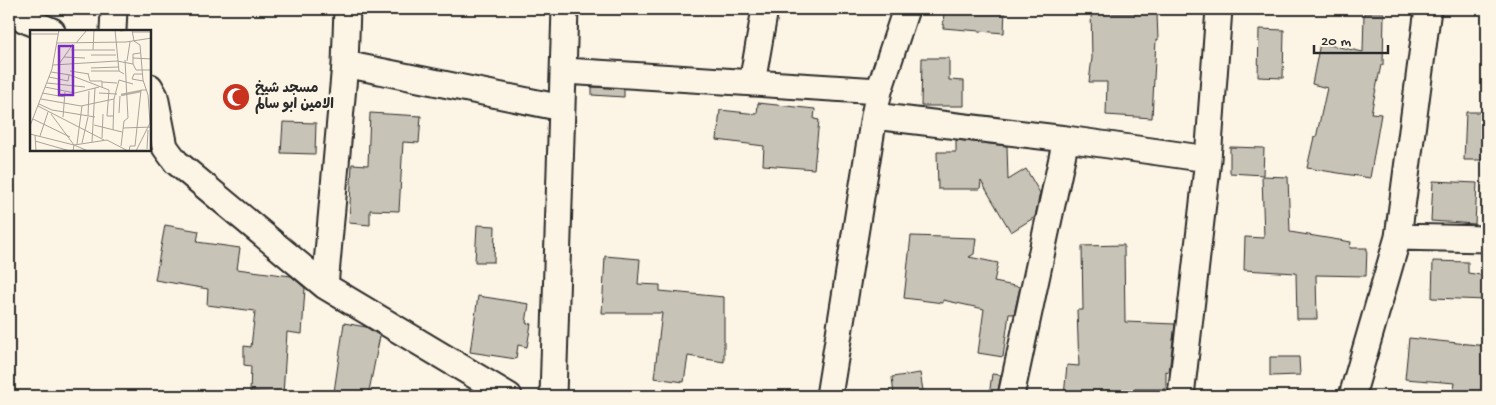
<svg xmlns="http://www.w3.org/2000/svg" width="1496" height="405" font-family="'Gochi Hand','Playpen Sans Arabic',sans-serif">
	<rect width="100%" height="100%" fill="#fcf5e5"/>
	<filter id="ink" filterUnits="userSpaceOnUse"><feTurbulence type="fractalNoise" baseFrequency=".02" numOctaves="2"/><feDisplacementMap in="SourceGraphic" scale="10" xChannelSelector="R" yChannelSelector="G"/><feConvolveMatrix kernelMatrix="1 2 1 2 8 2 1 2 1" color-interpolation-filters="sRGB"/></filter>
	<g filter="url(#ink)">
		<path fill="#c8c3b7" stroke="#2b2b2b" d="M944 9H1005L1004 33 943 28Z
			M1091 9H1111L1112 13H1157L1158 40H1156L1152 118 1106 115 1107 82H1089L1092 58Z
			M1364 13H1384L1383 65H1381L1371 113 1381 114 1370 178 1307 168 1314 137 1316 138 1327 88 1312 84 1320 43 1363 52Z
			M1259 29 1284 30 1283 78 1258 77Z
			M922 58H949V80L964 81V106H921Z
			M592 87 624 89V97L592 95Z
			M758 103 815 109 814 119 819 120 814 169 763 165 764 146 717 140 720 110 757 114Z
			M1466 112H1487V160H1464Z
			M370 113 421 116 419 143 403 142 399 211 370 210V225L349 223 352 164 368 165Z
			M283 122 316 123 315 154 281 153Z
			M956 140 1007 146 1008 180 1026 169 1040 193 1035 217 1011 232 981 181 980 189H938L937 152H956Z
			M1230 147 1264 148 1263 175 1230 173Z
			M1262 176 1288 177 1290 232 1351 242 1350 248H1367L1366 276 1316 275 1317 319H1297L1296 273 1244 270 1245 237 1264 238Z
			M1433 181 1477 183 1475 224 1431 221Z
			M165 225 199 231 197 242 240 248 237 269 291 276 305 288 302 334 287 332 283 394 250 392 251 366 244 365V346L251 347 255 311 207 305 208 289 155 280Z
			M477 225 495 226 494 262H475Z
			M911 236 976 238 974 254 969 257 998 263 994 282 1020 287 1014 314H1009L1003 357 978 353 984 309 943 300V303L904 298Z
			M1124 245 1125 322 1175 324 1169 372 1166 371V389H1135V393L1105 391 1106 396H1064L1067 365 1079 366 1077 310H1083L1082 246Z
			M605 256 640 259 638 284 660 285V291L724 297V362L688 356 684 382 654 378 662 313H602Z
			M1433 261 1468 262V273L1487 276V300L1432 298Z
			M478 296 529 304 526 323 531 324 527 347 518 345 516 359 470 352Z
			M344 323 366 327 380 336 368 396 334 392Z
			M1409 338 1487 346V396H1453L1455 383 1405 379Z
			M1270 357H1299L1300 375 1270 376Z
			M920 373 924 396H894L892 377Z
			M992 374 1001 375 997 396H989Z"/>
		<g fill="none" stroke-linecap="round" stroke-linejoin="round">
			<defs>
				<path id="street" d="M9 13 52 31
					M113 31 114 9
					M345 64 562 108
					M565 71 879 91
					M752 83 765 9
					M150 87 155 96 165 147 176 162 325 286 509 396
					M874 116 1066 139 1011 396
					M1066 139 1208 159
					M1398 237 1487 239
					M325 286 345 64 347 9
					M553 396 565 9
					M829 396 874 116 879 91 906 9
					M1181 396 1208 159 1219 9
					M1352 396 1398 237 1428 9"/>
			</defs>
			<use href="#street" stroke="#2b2b2b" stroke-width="29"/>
			<use href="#street" stroke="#fcf5e5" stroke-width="25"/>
		</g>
	</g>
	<defs>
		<symbol id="mosque-disc" viewBox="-11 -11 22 22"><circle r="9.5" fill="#c8321e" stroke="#fcf5e5"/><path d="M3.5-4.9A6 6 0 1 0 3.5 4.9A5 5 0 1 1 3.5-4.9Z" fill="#fff"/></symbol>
	</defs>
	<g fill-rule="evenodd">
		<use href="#mosque-disc" x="220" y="81" width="32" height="32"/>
	</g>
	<g text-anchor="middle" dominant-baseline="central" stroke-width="5" stroke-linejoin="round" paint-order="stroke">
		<g font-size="14" font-weight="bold" fill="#2b2b2b" stroke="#fcf5e5" text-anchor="start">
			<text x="255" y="89">مسجد شيخ<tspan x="255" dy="16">الامين ابو سالم</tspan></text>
		</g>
	</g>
	<g transform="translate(30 30)">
		<rect width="121" height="121" fill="#fcf5e5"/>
		<path fill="none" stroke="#b4b0a5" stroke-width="2.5" d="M91 65 111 61"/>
		<path fill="none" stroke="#a8a49b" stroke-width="1" d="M85 0 89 41 94 44M90 1 102 0 104 11 110 15 113 50 118 65 120 93 106 121M103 2H122M0 4H28M27 13 96 12 122 8M46 13 57 0M41 20H85M63 20 64 0M61 25H86M34 27 55 28M103 28 122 29M87 31 103 34 106 40H122M97 31 100 12M29 34 43 14M103 34V24L110 23M23 35 87 31M61 38 88 37M40 41 59 44M61 41H89M21 42 40 45 79 60 77 86H84M58 44 60 51H72V57M112 44H104L102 49 113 51M19 47 38 51 39 45M72 52 87 53M17 53 55 57M15 57 45 63 69 57M12 63 35 67M69 63 87 64M11 69 51 76 84 69 89 50 103 54M9 74 22 80 65 87M8 76 74 110M89 83 90 66M21 84 44 115M58 86 59 61M33 87 35 62M3 89 40 107M64 95 92 102M0 96 22 39 29 0M93 98 122 97M83 100 84 69M0 104 44 115 77 110 98 121M5 105 6 121M10 106 18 82M72 108 73 84M5 111 40 121M62 112 65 58M52 113 58 87M47 114 52 76M91 116 94 91 98 88 95 30M117 119 118 100M43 121 44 115 58 121M99 121 100 116H105L111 60H117"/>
		<path fill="#7b2cbf" fill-opacity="0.15" stroke="#7b2cbf" stroke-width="2.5" d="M29 16H43V65H29Z"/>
		<rect width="121" height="121" fill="none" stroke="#2b2b2b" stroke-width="2.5"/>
	</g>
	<rect width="1496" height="405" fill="none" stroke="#fcf5e5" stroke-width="30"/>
	<rect x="15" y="15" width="1466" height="375" fill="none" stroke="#2b2b2b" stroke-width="2" filter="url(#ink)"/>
	<path d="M1314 45v8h74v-8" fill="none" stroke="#2b2b2b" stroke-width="2.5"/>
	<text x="1321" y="45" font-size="15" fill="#2b2b2b" stroke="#fcf5e5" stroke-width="4" paint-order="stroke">20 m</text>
</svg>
